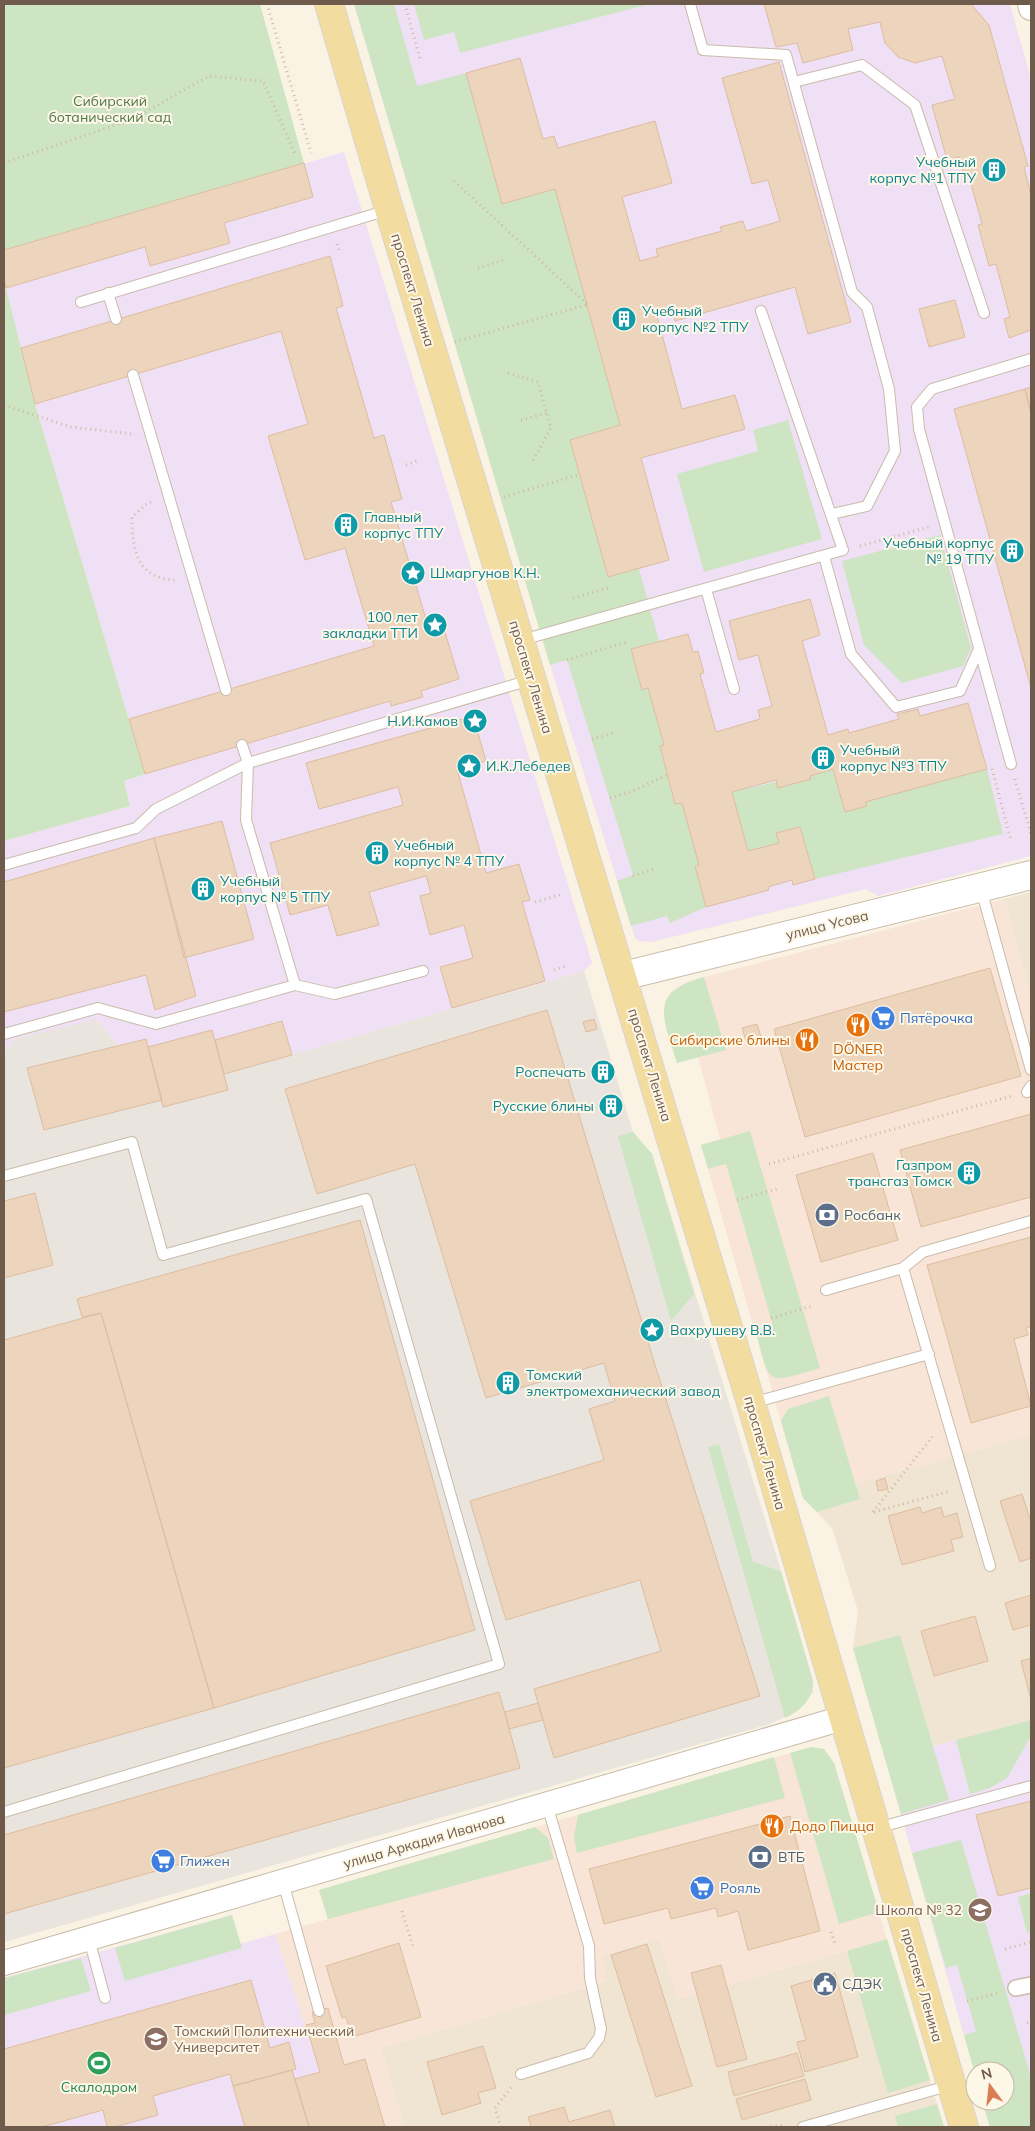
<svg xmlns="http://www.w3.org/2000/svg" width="1035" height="2131" font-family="Mulish,sans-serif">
	<rect width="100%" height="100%" fill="#faf3e3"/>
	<path fill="#f0e5d2" d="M1031 892V998L1004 899Z
		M1031 1435V1720L885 1759 853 1648 858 1611 832 1528 803 1498Z
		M659 1938 678 1999 887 1939 944 2127H404L381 2048 607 1981 600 1956Z"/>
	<path fill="#f9e5d7" d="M1004 899 1031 998V1435L803 1498 701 1145 720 1139 698 1057 677 1063 665 1021V1001L671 992 689 981Z
		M811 1747 824 1749 834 1763 887 1939 678 1999 658 1938 601 1956 607 1981 381 2048 404 2127H309L295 2079 320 2072 275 1934 328 1919 319 1890Z"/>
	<path fill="#e9e4dd" d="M584 971 633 1132 652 1154 781 1571 813 1681V1692L798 1711 770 1724 4 1942V1053L15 1039 96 1018 162 1100 224 1074Z"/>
	<path fill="#f0e0f6" d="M354 4H1010L1031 79V856L878 896 866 889 652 942 640 941 635 938 550 665Z
		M344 152 592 963 584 971 224 1074 228 1090 163 1107 162 1100 97 1019 15 1039 4 1053V841L130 806 124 781 145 774 35 404 4 280V250Z
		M1031 1720V2127H990L982 2101H1005V2071H975V2074L885 1759Z
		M232 1915 240 1944 275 1934 320 2072 295 2079 309 2127H4V1978Z"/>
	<path fill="#cde5c3" d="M4 4H260L304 163 4 250Z
		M354 4H394L417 86 466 73 502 204 555 189 620 425 570 440 608 577 639 569 659 641 631 649 642 689 648 688 664 745 660 747 675 804 682 803 699 865 695 866 706 907 670 923 667 916 631 926 617 881 633 875 567 660 550 665Z
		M414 4H650L460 53 454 32 424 40Z
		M4 280 35 404 145 774 124 781 130 806 4 841Z
		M788 420 822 539 704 572 677 474 758 451 753 430Z
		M940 535 971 648 963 666 902 683 864 645 842 561Z
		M833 769 845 812 866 806 865 802 987 769 1003 834 815 879 800 827 776 833 779 843 748 851 732 792Z
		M704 977 726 1050 677 1063C663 1018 648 992 704 977Z
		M750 1131 820 1368C766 1384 770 1387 756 1332L773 1326 726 1164 708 1169 701 1145Z
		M633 1132 652 1154 694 1294 671 1321 618 1136Z
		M829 1396 860 1499 817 1512 803 1498 781 1421 788 1409Z
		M719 1444 753 1562 781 1571 813 1681C813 1700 801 1710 785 1718L708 1447Z
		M900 1635 949 1800 901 1814 853 1648Z
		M1031 1720V1736L1007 1778 990 1788 970 1794 956 1740Z
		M811 1747 824 1749 834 1763 879 1912 839 1924 790 1753Z
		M774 1757 785 1798 577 1853 574 1837 578 1815Z
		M535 1827 548 1838 554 1859 328 1919 319 1890Z
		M961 1840 1031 2077V2127H990L982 2101H1005V2071H975V2074L964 2035 976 2031 957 1965 946 1968 912 1853Z
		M1031 1893V1932L1027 1933 1018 1897Z
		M232 1915 242 1948 125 1981 115 1948Z
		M887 1939 930 2080 888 2093 847 1951Z
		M81 1958 91 1991 4 2015V1978Z
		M937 2104 944 2127H898L895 2116Z"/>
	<path fill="#ecd4bd" stroke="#ddbd9f" d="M764 4H971L989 25 1028 166 1024 167 1031 195V330L1009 338 1004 319 1010 317 996 264 989 266 978 225 982 224 968 173 964 174 959 157 947 160 932 105 955 99 942 56 915 63 898 57 885 43 880 22 848 29 853 50 803 63 797 43 776 47Z
		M520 58 543 139 554 136 558 148 655 121 672 183 622 197 640 261 658 256 656 249 722 231 720 227 743 221 746 231 780 221 768 180 752 184 722 78 779 62 851 322 808 334 795 287 675 321 673 312 657 316 682 409 735 395 745 429 641 458 669 560 608 577 570 440 620 425 555 189 502 204 466 73Z
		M304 163 313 197 224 223 230 243 150 266 145 247 6 288 4 280V250Z
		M330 256 343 306 336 308 374 438 384 435 402 499 391 502 428 626 442 622 459 679 421 691 423 697 391 706 390 701 145 774 129 719 374 646 345 548 305 560 268 436 308 424 281 331 35 404 21 348Z
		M955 300 965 337 929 347 919 309Z
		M1031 387V413L1025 389Z
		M1025 389 1031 413V688L954 409Z
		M810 599 820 635 802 641 828 735 848 729 849 733 899 719 897 714 918 709 920 716 968 703 987 769 865 802 867 806 845 812 833 769 810 776 811 779 778 788 776 780 732 792 748 851 779 843 776 833 800 827 815 879 793 885 792 880 768 887 769 890 706 907 695 866 699 865 682 803 675 804 660 746 664 745 648 688 642 690 631 649 688 634 693 652 698 651 704 673 700 674 716 732 760 719 758 710 772 706 758 655 739 660 729 621Z
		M473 716 486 761 457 769 486 873 519 864 530 900 522 902 545 981 452 1008 440 967 473 958 464 925 430 935 420 896 431 893 426 876 369 892 379 925 337 936 328 905 290 915 270 843 403 805 398 787 319 809 306 763Z
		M222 821 254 939 184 958 154 838Z
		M154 838 196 996 155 1010 146 975 4 1012V882Z
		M990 968 1021 1076 805 1137 774 1029Z
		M547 1010 656 1368 760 1696 554 1758 534 1689 661 1651 640 1580 506 1620 470 1501 604 1460 589 1409 615 1401 604 1363 486 1398 415 1164 317 1194 285 1089Z
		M594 1019 597 1029 586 1032 583 1022Z
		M282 1021 292 1055 224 1074 215 1040Z
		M757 1024 762 1040 747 1044 742 1028Z
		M212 1030 228 1090 163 1107 148 1047Z
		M146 1039 162 1100 44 1130 27 1068Z
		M606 1065 609 1076 601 1078 598 1067Z
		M614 1099 617 1110 609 1112 606 1102Z
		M1031 1114V1197L921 1227 900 1150Z
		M873 1153 898 1240 821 1262 796 1175Z
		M35 1193 53 1265 4 1278V1201Z
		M360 1220 475 1630 214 1708 101 1313 82 1317 77 1299Z
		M1031 1237V1326L1026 1328 1028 1335 1014 1339 1031 1406 971 1423 927 1265Z
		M101 1313 214 1708 4 1768V1340Z
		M885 1478 888 1489 878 1491 876 1481Z
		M1022 1494 1031 1522V1558L1020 1562 1000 1501Z
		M920 1507 922 1513 941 1507 944 1517 957 1513 963 1537 951 1540 954 1551 902 1565 888 1516Z
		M1031 1595V1625L1013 1630 1005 1603Z
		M975 1616 988 1661 934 1676 921 1631Z
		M1031 1658V1700L1021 1661Z
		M499 1692 520 1768 4 1914V1835Z
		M538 1703 543 1720 509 1729 505 1712Z
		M1031 1801V1888L998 1896 976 1815Z
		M790 1816 820 1931 748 1950 738 1911 718 1917 716 1908 671 1919 668 1908 604 1924 589 1869Z
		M399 1943 421 2017 352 2037 346 2017 342 2018 326 1966Z
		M647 1944 692 2086 656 2097 611 1955Z
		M721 1965 747 2059 717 2067 691 1973Z
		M835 1973 858 2057 805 2072 797 2042 806 2040 791 1986Z
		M251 1980 270 2048 289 2042 296 2069 233 2086 230 2074 153 2096 158 2115 115 2127H107L103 2110 42 2127H4V2049Z
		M328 2008 344 2065 365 2059 385 2127H309L295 2079 320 2072 306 2025 315 2023 312 2012Z
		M483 2046 496 2088 478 2093 481 2103 442 2115 427 2062Z
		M797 2053 804 2076 734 2096 728 2072Z
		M292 2070 309 2127H245L233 2086Z
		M805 2079 811 2100 742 2120 736 2099Z
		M564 2107 569 2122 610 2110 615 2127H531L528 2117Z"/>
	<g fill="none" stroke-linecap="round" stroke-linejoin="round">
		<defs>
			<path id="service" d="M690 4 703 50 786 55 852 292 867 307 889 389 895 451 867 506 832 514
				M794 82 862 65 915 105 984 313
				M108 293 116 319
				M81 302 388 210
				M133 375 226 690
				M824 556 851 654 896 707 960 691 979 649
				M706 589 734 689
				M522 640 843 550 761 311
				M242 745 248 763 246 820 295 985 335 994 423 971
				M1011 764 919 429 917 407 932 389 1031 359
				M4 865 136 828 156 809 248 763 530 680
				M981 889 1031 1070
				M4 1034 98 1008 156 1024 295 985
				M1027 1092 1031 1086
				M4 1176 132 1142 163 1255 366 1199 499 1664 4 1812
				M903 1268 990 1566
				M826 1290 903 1268 923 1252 1031 1221
				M752 1403 929 1354
				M877 1828 1031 1786
				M283 1882 319 2011
				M89 1939 105 1998
				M521 2074 588 2053 599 2038 601 2029 590 1978 589 1946 547 1805
				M803 2127 951 2085"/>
			<path id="pedestrian" d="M1016 1988 1031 1985"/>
			<path id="tertiary" d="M1030 4 1031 8
				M4 1963 843 1718"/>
			<path id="secondary" d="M623 976 1031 875"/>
			<path id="primary" d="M329 4 389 209 751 1403 964 2127"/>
		</defs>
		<use href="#service" stroke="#c9bbaa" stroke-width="12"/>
		<use href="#pedestrian" stroke="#c9bbaa" stroke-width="18"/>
		<use href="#tertiary" stroke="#c9bbaa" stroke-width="26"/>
		<use href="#secondary" stroke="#ccbca9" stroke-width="30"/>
		<use href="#primary" stroke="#dad4d0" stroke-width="30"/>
		<path stroke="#d1b8a0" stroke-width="3" stroke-dasharray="1 4" stroke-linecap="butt" d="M267 4 311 153
			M405 4 420 59
			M4 163 133 119 209 76 263 81 295 154
			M454 181 587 304
			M337 244 340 253
			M478 268 506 259
			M455 342 586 305
			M508 373 538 382 551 428 533 461
			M4 405 71 427 133 434
			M521 420 547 413
			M406 465 417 461
			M504 497 580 474
			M151 502 145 505 132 517C132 550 137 579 176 580
			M860 546 929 527
			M573 598 611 587
			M567 660 628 642
			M592 739 613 733
			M992 769 1011 840
			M1015 779 1031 834
			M610 798 631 792 667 775
			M633 876 654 869
			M535 902 563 894
			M554 970 568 965
			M769 1164 1012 1096
			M737 1200 777 1189
			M771 1318 812 1306
			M873 1512 933 1436
			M874 1512 950 1491
			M402 1911 413 1947
			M831 1932 835 1944
			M1005 1949 1031 1942
			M967 2001 999 1993
			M1027 2023 1031 2022
			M501 2127 495 2108 512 2086
			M771 2127 778 2125 785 2127"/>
		<use href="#service" stroke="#fff" stroke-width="10"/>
		<use href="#pedestrian" stroke="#fff" stroke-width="15"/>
		<use href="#tertiary" stroke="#fff" stroke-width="24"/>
		<use href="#secondary" stroke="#fff" stroke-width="28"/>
		<use href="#primary" stroke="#f3dca0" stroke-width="28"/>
	</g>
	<defs>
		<symbol id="building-disc" viewBox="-11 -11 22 22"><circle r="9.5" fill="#0f9aa8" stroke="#fdf7e8"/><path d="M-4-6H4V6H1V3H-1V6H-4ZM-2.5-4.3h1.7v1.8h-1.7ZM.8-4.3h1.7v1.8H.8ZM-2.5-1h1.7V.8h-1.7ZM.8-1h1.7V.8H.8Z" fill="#fff"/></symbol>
		<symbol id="sight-disc" viewBox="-11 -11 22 22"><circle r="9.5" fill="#0f9aa8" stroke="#fdf7e8"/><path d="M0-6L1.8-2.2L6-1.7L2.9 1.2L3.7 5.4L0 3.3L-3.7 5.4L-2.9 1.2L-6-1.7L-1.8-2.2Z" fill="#fff"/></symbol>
		<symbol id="supermarket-disc" viewBox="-11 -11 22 22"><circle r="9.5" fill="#3f7fe0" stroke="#fdf7e8"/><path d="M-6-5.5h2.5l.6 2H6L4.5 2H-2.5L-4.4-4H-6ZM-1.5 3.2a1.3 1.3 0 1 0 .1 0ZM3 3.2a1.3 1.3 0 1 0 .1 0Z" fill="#fff"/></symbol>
		<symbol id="restaurant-disc" viewBox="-11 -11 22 22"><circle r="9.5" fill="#e8710a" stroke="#fdf7e8"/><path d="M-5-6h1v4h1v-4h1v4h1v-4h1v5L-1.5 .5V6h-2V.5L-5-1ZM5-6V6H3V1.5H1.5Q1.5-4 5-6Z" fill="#fff"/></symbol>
		<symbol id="bank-disc" viewBox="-11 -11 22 22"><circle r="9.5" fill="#5c6f8a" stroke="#fdf7e8"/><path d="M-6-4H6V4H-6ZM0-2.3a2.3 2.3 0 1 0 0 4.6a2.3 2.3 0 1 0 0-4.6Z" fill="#fff"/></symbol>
		<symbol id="school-disc" viewBox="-11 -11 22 22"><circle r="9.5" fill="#8d6e63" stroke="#fdf7e8"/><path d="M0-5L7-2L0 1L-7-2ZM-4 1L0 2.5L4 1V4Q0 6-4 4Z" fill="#fff"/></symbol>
		<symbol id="civic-disc" viewBox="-11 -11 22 22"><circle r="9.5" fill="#5c6f8a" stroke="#fdf7e8"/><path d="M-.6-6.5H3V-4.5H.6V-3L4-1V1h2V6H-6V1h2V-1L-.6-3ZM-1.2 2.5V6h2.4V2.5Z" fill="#fff"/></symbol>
		<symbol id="university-disc" viewBox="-11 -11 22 22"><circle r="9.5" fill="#8d6e63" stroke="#fdf7e8"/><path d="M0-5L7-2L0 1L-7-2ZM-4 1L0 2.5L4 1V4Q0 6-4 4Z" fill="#fff"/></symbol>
		<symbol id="stadium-disc" viewBox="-11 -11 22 22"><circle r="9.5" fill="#2e9e5b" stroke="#fdf7e8"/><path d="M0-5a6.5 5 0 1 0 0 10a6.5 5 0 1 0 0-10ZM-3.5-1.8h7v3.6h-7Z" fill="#fff"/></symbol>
	</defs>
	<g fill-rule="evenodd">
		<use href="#building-disc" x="980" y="156" width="28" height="28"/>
		<use href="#building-disc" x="610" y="305" width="28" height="28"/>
		<use href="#building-disc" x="332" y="511" width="28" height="28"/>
		<use href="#building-disc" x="998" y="537" width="28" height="28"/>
		<use href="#sight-disc" x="399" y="559" width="28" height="28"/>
		<use href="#sight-disc" x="421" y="611" width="28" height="28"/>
		<use href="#sight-disc" x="461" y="707" width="28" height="28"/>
		<use href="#building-disc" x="809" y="744" width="28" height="28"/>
		<use href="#sight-disc" x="455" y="752" width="28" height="28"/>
		<use href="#building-disc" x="363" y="839" width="28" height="28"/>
		<use href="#building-disc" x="189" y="875" width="28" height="28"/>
		<use href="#supermarket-disc" x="869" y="1004" width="28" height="28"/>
		<use href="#restaurant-disc" x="844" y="1011" width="28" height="28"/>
		<use href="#restaurant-disc" x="793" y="1026" width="28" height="28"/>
		<use href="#building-disc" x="589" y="1058" width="28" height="28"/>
		<use href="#building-disc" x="597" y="1092" width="28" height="28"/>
		<use href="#building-disc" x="955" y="1159" width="28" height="28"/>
		<use href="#bank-disc" x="813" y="1201" width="28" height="28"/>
		<use href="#sight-disc" x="638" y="1316" width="28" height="28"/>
		<use href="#building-disc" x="494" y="1369" width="28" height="28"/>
		<use href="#restaurant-disc" x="758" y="1812" width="28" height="28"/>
		<use href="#bank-disc" x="746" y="1843" width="28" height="28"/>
		<use href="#supermarket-disc" x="149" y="1847" width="28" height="28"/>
		<use href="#supermarket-disc" x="688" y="1874" width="28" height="28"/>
		<use href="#school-disc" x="966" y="1896" width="28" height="28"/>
		<use href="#civic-disc" x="811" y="1970" width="28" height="28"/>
		<use href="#university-disc" x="142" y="2025" width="28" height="28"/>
		<use href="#stadium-disc" x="85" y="2049" width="28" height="28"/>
	</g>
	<g text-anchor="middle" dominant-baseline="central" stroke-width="4" stroke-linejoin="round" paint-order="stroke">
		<g font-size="14" fill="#527a47" stroke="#fdf7e8">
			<text x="110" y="101">Сибирский<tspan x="110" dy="16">ботанический сад</tspan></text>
		</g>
		<g font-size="14" fill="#0d838f" stroke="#fdf7e8" text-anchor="start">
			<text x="976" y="162" text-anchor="end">Учебный<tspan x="976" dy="16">корпус №1 ТПУ</tspan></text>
			<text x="642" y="311">Учебный<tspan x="642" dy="16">корпус №2 ТПУ</tspan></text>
			<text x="364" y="517">Главный<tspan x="364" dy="16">корпус ТПУ</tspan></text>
			<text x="994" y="543" text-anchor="end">Учебный корпус<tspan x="994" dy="16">№ 19 ТПУ</tspan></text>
			<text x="430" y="573">Шмаргунов К.Н.</text>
			<text x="418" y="617" text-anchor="end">100 лет<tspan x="418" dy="16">закладки ТТИ</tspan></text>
			<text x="458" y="721" text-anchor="end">Н.И.Камов</text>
			<text x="840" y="750">Учебный<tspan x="840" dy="16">корпус №3 ТПУ</tspan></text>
			<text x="486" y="766">И.К.Лебедев</text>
			<text x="394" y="845">Учебный<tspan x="394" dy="16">корпус № 4 ТПУ</tspan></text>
			<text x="220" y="881">Учебный<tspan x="220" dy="16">корпус № 5 ТПУ</tspan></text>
			<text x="586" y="1072" text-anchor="end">Роспечать</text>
			<text x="594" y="1106" text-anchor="end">Русские блины</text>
			<text x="952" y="1165" text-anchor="end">Газпром<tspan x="952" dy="16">трансгаз Томск</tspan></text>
			<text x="670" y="1330">Вахрушеву В.В.</text>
			<text x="526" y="1375">Томский<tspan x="526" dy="16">электромеханический завод</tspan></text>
		</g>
		<g font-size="14" fill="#6f5b4b" stroke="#fdf7e8">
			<text transform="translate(413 290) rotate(73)">проспект Ленина</text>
			<text transform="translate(531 677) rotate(73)">проспект Ленина</text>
			<text transform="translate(827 925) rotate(-14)">улица Усова</text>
			<text transform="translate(650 1065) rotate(73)">проспект Ленина</text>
			<text transform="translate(765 1453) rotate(74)">проспект Ленина</text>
			<text transform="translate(424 1841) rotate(-16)">улица Аркадия Иванова</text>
			<text transform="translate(922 1985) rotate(74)">проспект Ленина</text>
		</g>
		<g font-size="14" fill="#366cbe" stroke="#fdf7e8" text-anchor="start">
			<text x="900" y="1018">Пятёрочка</text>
			<text x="180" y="1861">Глижен</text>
			<text x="720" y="1888">Рояль</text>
		</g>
		<g font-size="14" fill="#c56008" stroke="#fdf7e8" text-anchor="end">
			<text x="790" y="1040">Сибирские блины</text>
			<text x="858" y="1049" text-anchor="middle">DÖNER<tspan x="858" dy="16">Мастер</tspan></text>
			<text x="790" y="1826" text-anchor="start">Додо Пицца</text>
		</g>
		<g font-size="14" fill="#4e5e75" stroke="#fdf7e8" text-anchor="start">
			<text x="844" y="1215">Росбанк</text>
			<text x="778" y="1857">ВТБ</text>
			<text x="842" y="1984">СДЭК</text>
		</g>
		<g font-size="14" fill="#785e54" stroke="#fdf7e8" text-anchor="end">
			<text x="962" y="1910">Школа № 32</text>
			<text x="174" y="2031" text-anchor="start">Томский Политехнический<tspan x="174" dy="16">Университет</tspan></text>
		</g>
		<g font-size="14" fill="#27864d" stroke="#fdf7e8">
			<text x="99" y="2087">Скалодром</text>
		</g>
	</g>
	<rect width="1035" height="2131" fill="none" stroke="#6f5b4b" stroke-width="10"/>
	<g transform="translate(990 2086) rotate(345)"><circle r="24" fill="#fdf7e8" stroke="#c4b9a9"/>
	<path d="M0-4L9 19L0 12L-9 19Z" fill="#d97d52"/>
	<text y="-8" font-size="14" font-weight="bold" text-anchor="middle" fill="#6f5b4b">N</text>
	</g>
</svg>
